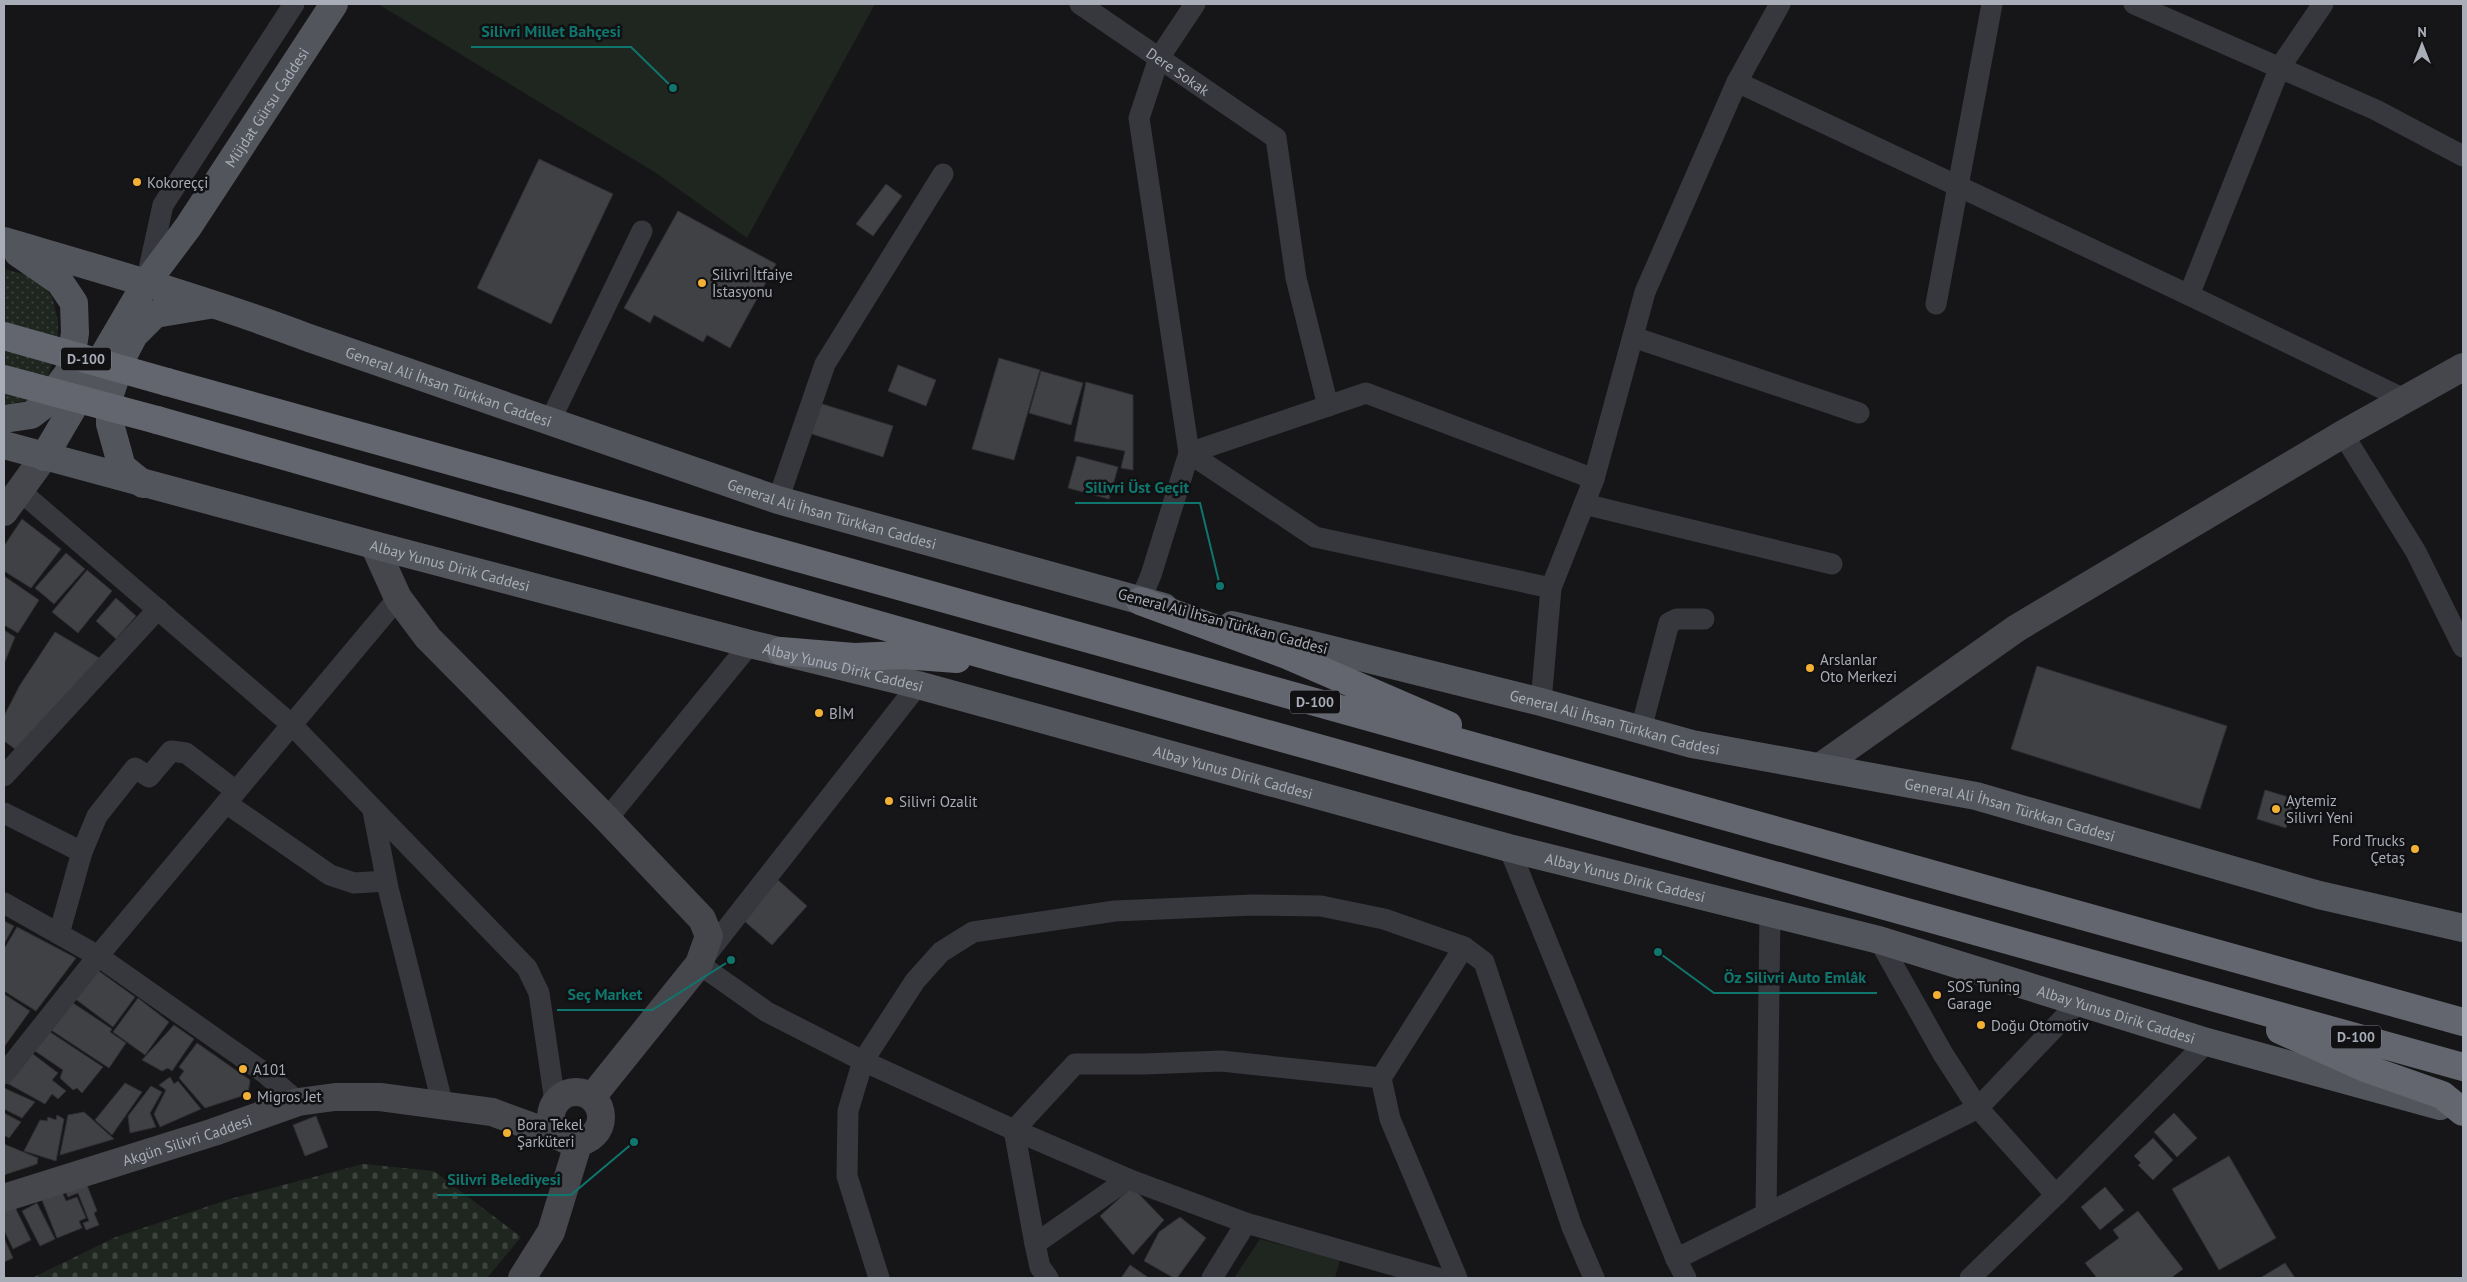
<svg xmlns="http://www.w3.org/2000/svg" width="2467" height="1282" font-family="'PT Sans',sans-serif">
	<defs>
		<pattern id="grass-dots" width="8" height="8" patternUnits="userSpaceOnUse" patternTransform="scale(1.25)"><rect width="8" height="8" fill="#1e261f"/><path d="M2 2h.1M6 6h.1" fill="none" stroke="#3c433d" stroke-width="1.8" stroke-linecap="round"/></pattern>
		<pattern id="cemetery-stones" width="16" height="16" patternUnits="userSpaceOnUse" patternTransform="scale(1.25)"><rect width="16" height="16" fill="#1e261f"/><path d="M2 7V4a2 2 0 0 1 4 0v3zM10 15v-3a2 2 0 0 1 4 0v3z" fill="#3c433d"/></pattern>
	</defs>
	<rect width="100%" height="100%" fill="#161618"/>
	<path fill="url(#grass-dots)" d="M4 269 35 277 52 296 58 321V345L47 379 29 400 4 405Z"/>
	<path fill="url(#cemetery-stones)" d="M363 1164 434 1171 521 1237 487 1278H32L116 1237 230 1199Z"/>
	<path fill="#1e261f" d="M378 4H875L747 238 656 173Z
		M1260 1239 1340 1260 1335 1278H1234Z"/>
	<path fill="#404145" stroke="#303034" d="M539 159 613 194 551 324 477 288Z
		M886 184 902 196 873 236 856 224Z
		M678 211 776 264 730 348 707 335 703 342 654 315 650 323 624 308Z
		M999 358 1040 370 1014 460 972 449Z
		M898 365 936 380 926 406 888 391Z
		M1041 371 1083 383 1071 425 1029 413Z
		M1086 382 1133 395V470L1121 468 1125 451 1074 441Z
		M816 402 893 426 883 457 806 432Z
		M1077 456 1118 467 1109 499 1068 488Z
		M22 519 61 549 31 588 4 571V546Z
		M66 553 85 569 54 604 35 588Z
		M87 570 112 591 78 633 52 612Z
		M4 576 39 600 18 633 4 625Z
		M116 598 136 616 116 639 96 621Z
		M4 630 15 637 4 664Z
		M55 632 101 659 19 752 4 741V716L20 685Z
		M2037 666 2227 726 2200 809 2011 749Z
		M2265 790 2295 799 2286 828 2257 819Z
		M778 880 807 906 772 945 743 920Z
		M4 921 14 926 4 944Z
		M17 927 76 958 36 1011 4 991V949Z
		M96 969 135 997 113 1027 74 998Z
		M4 994 30 1011 4 1047Z
		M138 998 169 1022 145 1055 113 1032Z
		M70 1001 112 1029 110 1032 126 1043 109 1068 51 1030Z
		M174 1025 194 1039 172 1071 168 1068 162 1071 142 1060Z
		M47 1030 103 1067 82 1093 77 1088 73 1090 60 1078 63 1070 32 1049Z
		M197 1043 250 1080 248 1094 205 1108 179 1078 184 1071 179 1067Z
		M29 1051 58 1073 52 1080 66 1091 58 1099 52 1094 45 1104 5 1082Z
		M170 1077 174 1084 178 1081 201 1109 160 1127 154 1114 166 1090 159 1085Z
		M125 1083 142 1092 112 1135 95 1120Z
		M151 1086 162 1092 150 1113 156 1127 130 1133 128 1116Z
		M4 1088 35 1102 22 1118 4 1109Z
		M84 1112 114 1139 60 1155 68 1115Z
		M4 1113 21 1122 9 1138 4 1135Z
		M2174 1113 2197 1138 2177 1157 2154 1132Z
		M57 1115 64 1119 56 1161 24 1151 40 1120 47 1121 48 1117 56 1120Z
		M316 1116 328 1147 305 1156 293 1125Z
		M2153 1138 2173 1160 2153 1180 2138 1165 2141 1163 2134 1156Z
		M4 1144 38 1158 37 1164 4 1175Z
		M2229 1156 2276 1238 2219 1270 2172 1189Z
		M85 1180 97 1211 94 1213 99 1225 86 1230 83 1223 89 1221 78 1193 68 1197 64 1189Z
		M1132 1187 1164 1220 1133 1255 1100 1216Z
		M2105 1187 2124 1210 2100 1230 2081 1207Z
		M62 1192 66 1201 77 1197 86 1218 79 1221 82 1228 57 1238 42 1200Z
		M13 1203 31 1240 13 1249 4 1230V1208Z
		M37 1203 55 1239 40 1246 22 1211Z
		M2138 1211 2183 1269 2171 1278H2097L2085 1263 2119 1238 2113 1230Z
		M1180 1217 1206 1238 1177 1278H1174L1144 1261 1159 1232Z
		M4 1238 13 1258 4 1262Z
		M2285 1263 2295 1278H2260Z
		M1130 1265 1149 1278H1121Z"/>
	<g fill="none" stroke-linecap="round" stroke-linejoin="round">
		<g stroke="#37383d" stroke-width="21">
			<path id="s1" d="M1080 4 1276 138 1296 278 1328 406"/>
			<path d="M2134 4 2376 110 2463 156"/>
			<path d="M1737 82 2189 295 2406 400"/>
			<path d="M147 278 163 205 294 4"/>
			<path d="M2189 295 2280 67 2323 4"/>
			<path d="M1936 304 1992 4"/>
			<path d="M1633 337 1859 413"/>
			<path d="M550 421 642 231"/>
			<path d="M2343 434 2416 552 2463 647"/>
			<path d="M1189 453 1366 393 1594 479"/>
			<path d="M1189 453 1315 537 1551 588"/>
			<path d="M19 490 292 725 527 968 539 993 555 1102"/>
			<path d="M778 500 825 364 943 174"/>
			<path d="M1584 504 1832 564"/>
			<path d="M1140 601 1151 575 1189 453 1139 118 1159 58 1195 4"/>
			<path d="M918 685 699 964 767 1012 863 1061 1014 1130 1128 1179 1246 1223 1438 1278"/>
			<path d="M1541 702 1551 588 1594 479 1645 292 1737 82 1780 4"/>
			<path d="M1641 729 1669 623 1677 619H1704"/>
			<path d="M4 776 158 609"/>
			<path d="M226 803 330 875 354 883 386 881"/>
			<path d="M373 811 388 888 443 1106"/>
			<path d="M4 813 82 852"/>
			<path d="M607 819 750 644"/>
			<path d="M1509 848 1676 1259 1686 1278"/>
			<path d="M4 903 98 956 266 1074 298 1102"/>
			<path d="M59 934 82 852 97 816 135 768 149 777 171 751 186 753 236 791"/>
			<path d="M1879 940 1943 1054 1978 1108 2056 1195"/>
			<path d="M4 1074 98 956 398 598"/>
			<path d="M1381 1078 1464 947"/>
			<path d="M1766 1213 1770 913"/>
			<path d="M1035 1244 1128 1179"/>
			<path d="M1676 1259 1978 1108 2079 1002"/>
			<path d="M879 1278 847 1176 848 1111 863 1061 915 981 941 952 973 932 1115 911 1253 905 1321 906 1384 919 1464 947 1484 962 1572 1227 1594 1278"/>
			<path d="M1048 1278 1040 1267 1035 1244 1014 1130 1075 1064H1144L1221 1061 1381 1078 1390 1119 1457 1278"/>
			<path d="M1212 1278 1246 1223"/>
			<path d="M1970 1278 2056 1195 2207 1042"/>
		</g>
		<g stroke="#45474d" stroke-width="28">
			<path d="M4 512 44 457"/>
			<path d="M374 545 398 598 428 638 607 819 702 919 709 936 699 964 592 1097"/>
			<path d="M1820 767 2017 628 2343 434 2463 367"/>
			<circle cx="576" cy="1117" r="25"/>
			<path id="s2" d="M4 1198 214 1132 298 1102 335 1097H380L492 1112 563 1138"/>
			<path d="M522 1278 551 1232 579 1141"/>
		</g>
		<g stroke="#53555c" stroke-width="28">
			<path id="s3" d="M4 241C106 271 209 300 309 338L778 500 1164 607"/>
			<path d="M4 419 31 415 44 405 69 372 75 333 74 303 60 282 18 253"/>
			<path id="s4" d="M4 445 374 545 750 644 918 685 1509 848 1879 940 2207 1042 2440 1106"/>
			<path id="s5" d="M44 457 146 283 188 227 334 4"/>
			<path d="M143 484 122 467 110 424V394L122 358 134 335 155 314 209 305"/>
			<path id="s6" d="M1232 625 1541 702 1692 744 1976 796 2319 895 2463 928"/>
		</g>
		<path stroke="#63666e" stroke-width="28" d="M167 382 2463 1022
			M157 420 1013 663 2463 1067
			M1140 601 1284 654 1448 725
			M781 651 854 657 902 655 957 659
			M2280 1030 2365 1068 2442 1095 2463 1112"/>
		<path stroke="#63666e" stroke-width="28" d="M4 336 167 382
			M4 379 157 420"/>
	</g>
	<g fill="#f2b134" stroke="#111113" stroke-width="2">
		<circle cx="137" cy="182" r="5"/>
		<circle cx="702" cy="283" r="5"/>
		<circle cx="1810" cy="668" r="5"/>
		<circle cx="819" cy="713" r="5"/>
		<circle cx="889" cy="801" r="5"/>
		<circle cx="2276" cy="809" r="5"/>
		<circle cx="2415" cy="849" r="5"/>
		<circle cx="1937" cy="995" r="5"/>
		<circle cx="1981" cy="1025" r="5"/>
		<circle cx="243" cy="1069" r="5"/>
		<circle cx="247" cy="1096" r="5"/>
		<circle cx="507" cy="1133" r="5"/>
	</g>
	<g text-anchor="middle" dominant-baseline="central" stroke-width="5" stroke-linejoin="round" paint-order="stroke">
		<g fill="#111113" stroke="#7b7e86" stroke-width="1">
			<rect x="61" y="347.5" width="50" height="23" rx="4"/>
			<rect x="1290" y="690.5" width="50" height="23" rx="4"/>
			<rect x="2331" y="1025.5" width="50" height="23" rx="4"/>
		</g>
		<g font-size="14" font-weight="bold" fill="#a8adb8">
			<text x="86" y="359">D-100</text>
			<text x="1315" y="702">D-100</text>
			<text x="2356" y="1037">D-100</text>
		</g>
		<g font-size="15" fill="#a8adb8" stroke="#111113">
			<text stroke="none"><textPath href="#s1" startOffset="119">Dere Sokak</textPath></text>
			<text stroke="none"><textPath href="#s5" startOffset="415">Müjdat Gürsu Caddesi</textPath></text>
			<text stroke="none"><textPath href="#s3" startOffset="468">General Ali İhsan Türkkan Caddesi</textPath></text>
			<text stroke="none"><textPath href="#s3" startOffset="872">General Ali İhsan Türkkan Caddesi</textPath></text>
			<text stroke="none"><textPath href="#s4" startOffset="462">Albay Yunus Dirik Caddesi</textPath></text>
			<text transform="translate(1223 621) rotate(15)">General Ali İhsan Türkkan Caddesi</text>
			<text stroke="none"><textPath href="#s4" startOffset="868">Albay Yunus Dirik Caddesi</textPath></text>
			<text stroke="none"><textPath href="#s6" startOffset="395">General Ali İhsan Türkkan Caddesi</textPath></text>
			<text stroke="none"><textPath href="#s4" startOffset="1272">Albay Yunus Dirik Caddesi</textPath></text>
			<text stroke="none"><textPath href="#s6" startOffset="800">General Ali İhsan Türkkan Caddesi</textPath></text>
			<text stroke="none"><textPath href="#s4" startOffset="1678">Albay Yunus Dirik Caddesi</textPath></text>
			<text stroke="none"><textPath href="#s4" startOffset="2188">Albay Yunus Dirik Caddesi</textPath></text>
			<text stroke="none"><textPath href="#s2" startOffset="192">Akgün Silivri Caddesi</textPath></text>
		</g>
		<g font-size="15" fill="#a8adb8" stroke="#111113" text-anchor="start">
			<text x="147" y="182">Kokoreççi</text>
			<text x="712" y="274">Silivri İtfaiye<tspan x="712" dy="17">İstasyonu</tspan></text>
			<text x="1820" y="659">Arslanlar<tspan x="1820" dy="17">Oto Merkezi</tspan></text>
			<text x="829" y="713">BİM</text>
			<text x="2286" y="800">Aytemiz<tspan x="2286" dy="17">Silivri Yeni</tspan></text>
			<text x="899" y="801">Silivri Ozalit</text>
			<text x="2405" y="840" text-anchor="end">Ford Trucks<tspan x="2405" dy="17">Çetaş</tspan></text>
			<text x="1947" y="986">SOS Tuning<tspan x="1947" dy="17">Garage</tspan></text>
			<text x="1991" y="1025">Doğu Otomotiv</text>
			<text x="253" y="1069">A101</text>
			<text x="257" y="1096">Migros Jet</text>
			<text x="517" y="1124">Bora Tekel<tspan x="517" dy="17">Şarküteri</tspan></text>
		</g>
	</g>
	<path fill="none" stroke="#0f766e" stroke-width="2" d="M673 88L631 47H471M1220 586L1200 503H1075M1658 952L1714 993H1877M731 960L652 1010H557M634 1142L571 1195H437"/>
	<g fill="#0f766e" stroke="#111113" stroke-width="2">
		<circle cx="673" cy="88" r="5"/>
		<circle cx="1220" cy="586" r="5"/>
		<circle cx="1658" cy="952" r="5"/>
		<circle cx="731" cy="960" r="5"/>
		<circle cx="634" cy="1142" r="5"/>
	</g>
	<g font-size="16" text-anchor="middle" font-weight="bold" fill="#0f766e" stroke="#111113" stroke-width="5" stroke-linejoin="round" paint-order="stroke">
		<text x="551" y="37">Silivri Millet Bahçesi</text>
		<text x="1137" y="493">Silivri Üst Geçit</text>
		<text x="1795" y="983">Öz Silivri Auto Emlâk</text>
		<text x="605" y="1000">Seç Market</text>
		<text x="504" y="1185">Silivri Belediyesi</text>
	</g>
	<rect width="2467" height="1282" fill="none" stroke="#a8adb8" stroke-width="10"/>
	<g transform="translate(2422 45)" stroke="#111113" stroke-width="4" paint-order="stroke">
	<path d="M0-4L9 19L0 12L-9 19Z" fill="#a8adb8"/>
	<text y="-8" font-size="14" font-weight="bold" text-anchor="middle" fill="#a8adb8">N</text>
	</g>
</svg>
